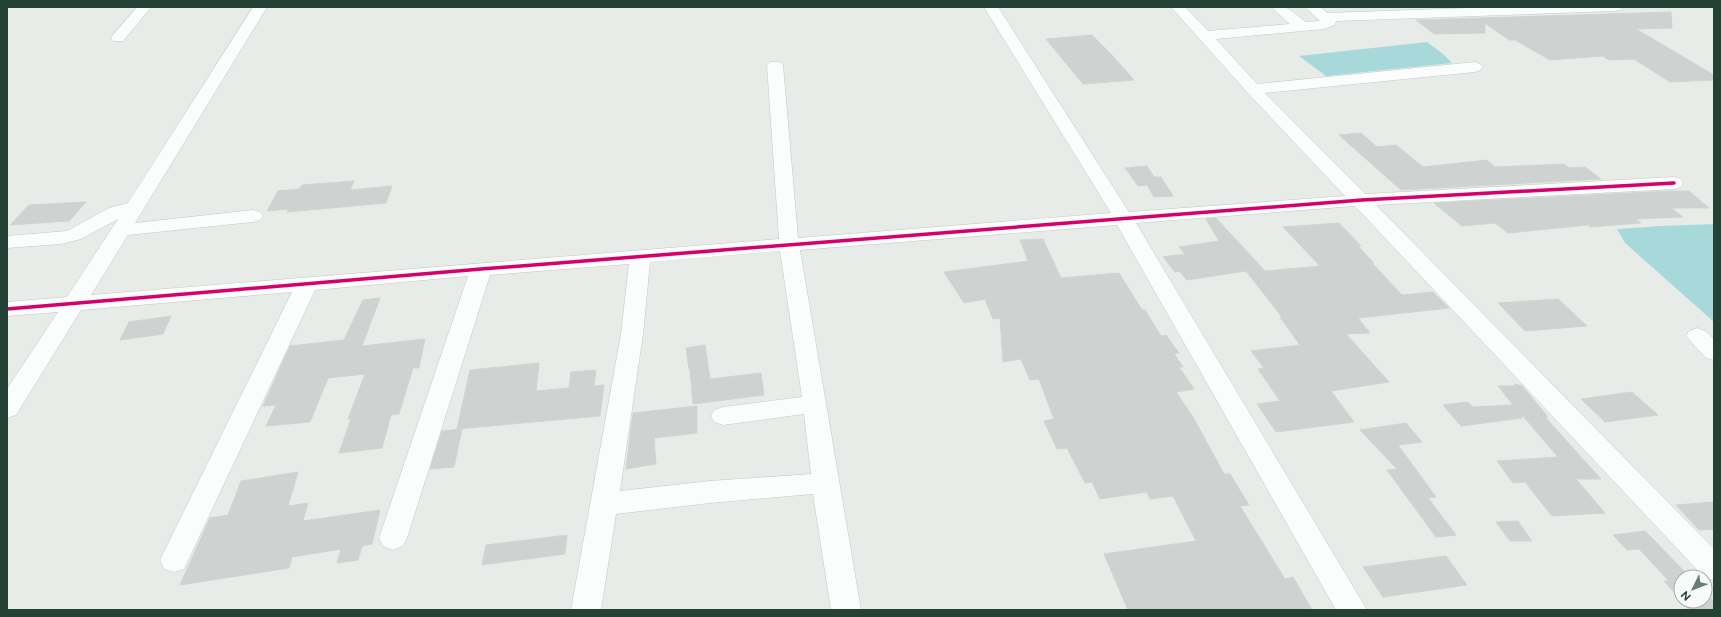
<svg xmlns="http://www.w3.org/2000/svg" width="1721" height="617" font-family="Raleway,sans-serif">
	<rect width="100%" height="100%" fill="#e7ece9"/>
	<path fill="#a8d9da" d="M1427 42 1443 54 1452 63 1326 76 1299 56Z
		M1714 224V322L1625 243 1617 229 1661 226Z"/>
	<path fill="#ced3d1" stroke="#d0d5d2" d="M1671 12 1672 28 1636 29 1714 75V80L1670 82 1634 59 1609 60 1603 56 1550 60 1515 40H1509L1485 23V33L1434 34 1416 20Z
		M1092 35 1111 54 1134 80 1083 84 1046 39Z
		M1361 133 1377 147 1396 145 1423 167 1487 160 1495 167 1564 164 1569 168 1585 167 1601 179 1401 190 1339 135Z
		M1147 166 1154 177H1161L1173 196 1154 197 1147 185 1138 186 1125 168Z
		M354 181 350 190 392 186 386 203 287 212 289 209 267 211 278 191 299 189 302 185Z
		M1668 191H1689L1709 208H1671L1683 217 1635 219 1641 223 1590 227 1588 225 1508 233 1495 223 1462 226 1434 203Z
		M86 202 69 221 10 225 29 205Z
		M1216 218 1265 271 1320 266 1283 227 1339 223 1361 246H1358L1374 263H1372L1402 295 1433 292 1449 308 1358 318 1370 333 1346 334 1389 382 1331 391 1354 422 1276 432 1257 404 1280 401 1258 369 1264 368 1251 351 1300 345 1280 317H1282L1246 271 1187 280 1179 271 1175 272 1163 257 1185 254 1179 247 1219 241 1206 219Z
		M1043 239 1061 278 1119 273 1142 310H1145L1161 336 1166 335 1179 353 1174 354 1183 367H1179L1194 389 1176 392 1193 417 1224 474H1230L1249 505 1240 506 1285 579 1293 577 1312 610H1128L1104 554 1196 541 1173 496 1150 499 1147 492 1100 499 1092 482 1085 483 1067 448 1057 449 1044 421 1054 419 1039 379 1030 380 1021 359 1003 362 1000 318 993 319 985 299 964 303 944 272 1028 261 1020 240Z
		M380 298 362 346 425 339 419 368H413L399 414 391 415 382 448 339 453 351 419H348L365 374 328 378 310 422 266 426 276 405 263 406 290 346 344 340 363 300Z
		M1558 299 1587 326 1525 331 1498 303Z
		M171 316 163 334 120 340 129 322Z
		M705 345 710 379 761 373 764 395 693 404 690 369H689L686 348Z
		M539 363 536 391 569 388 571 372 596 370 594 386 604 385 600 416 457 429 470 370Z
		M1515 384 1522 386 1529 394 1548 417H1545L1601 479H1576L1605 513 1552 516 1525 482 1513 483 1497 461 1558 457 1522 415V418L1461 426 1443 405 1468 402 1473 407 1513 405 1498 386H1513Z
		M1632 392 1658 415 1605 422 1581 399Z
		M697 406V433L654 438 656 464 626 469 633 413Z
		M1406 423 1422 442 1398 445 1436 497 1428 498 1456 535 1436 537 1387 470 1397 469 1360 430Z
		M462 429 454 467 430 469 442 431Z
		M298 472 288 506 308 503 303 521 380 510 372 544 362 546 358 560 337 563 341 549 292 557 289 568 180 585 210 518 228 515 241 481Z
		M1714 502V529L1699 530 1676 505Z
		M1518 521 1532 541H1510L1496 522Z
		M1645 531 1690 577H1681V600L1664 581H1669L1639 549 1627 550 1613 535Z
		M567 535 565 554 482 565 486 545Z
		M1446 556 1467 585 1383 597 1363 567Z
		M1705 592 1714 602V610H1689L1681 601H1705Z"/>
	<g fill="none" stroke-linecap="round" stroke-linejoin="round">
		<defs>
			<path id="minor" d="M137 7H151L123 41H113L111 38 113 35Z
				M253 7H267L135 223 253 210 260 212 263 216 260 220 253 222 128 235 91 295 779 239 767 65 770 62H780L783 65 798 238 1111 213 984 7H998L1129 212 1345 196 1247 92 1171 7H1185L1208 31 1290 24 1271 7H1286L1306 22 1320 21 1305 7H1320L1327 13 1496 7H1622L1620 10 1615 11 1336 21 1335 25 1324 29 1216 39 1257 84 1475 62 1480 64 1483 67 1480 70 1475 72 1265 93 1365 194 1674 177 1681 179 1683 183 1681 187 1674 189 1376 205 1714 549V580L1704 577 1355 206 1136 223 1367 610H1336L1117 225 800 250 861 610H831L813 494 710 503 616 514 601 610H571L621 334 629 264 490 275 407 538 403 546 393 550 383 546 379 538 468 276 315 290 184 569 174 572 164 569 160 560 292 292 81 310 16 415 7 418V389L58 312 7 316V302L67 297 118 219 81 239 61 244 7 248V236L67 231 109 208 128 203ZM780 251 802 397 723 407 714 410 711 416 714 422 723 425 804 414 811 474 710 481 620 491 643 334 650 262Z
				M1697 328 1705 331 1714 339V360L1706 358 1686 336 1689 331Z"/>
		</defs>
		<use href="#minor" stroke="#c4c9c6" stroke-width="1"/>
		<use href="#minor" fill="#fbfcfc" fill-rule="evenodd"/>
		<defs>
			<path id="cycleway" d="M7 309 481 269 1362 200 1674 183"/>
		</defs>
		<use href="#cycleway" stroke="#f6faf8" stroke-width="6"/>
		<use href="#cycleway" stroke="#d6006c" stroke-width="3.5"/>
	</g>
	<rect width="1721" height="617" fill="none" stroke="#244135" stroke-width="16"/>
	<g transform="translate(1693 589) rotate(227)"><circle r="19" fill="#f6faf8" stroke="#a2b0aa"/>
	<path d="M0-3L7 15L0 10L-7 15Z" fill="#687d74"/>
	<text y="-6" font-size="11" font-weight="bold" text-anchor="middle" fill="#244135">N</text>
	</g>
</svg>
